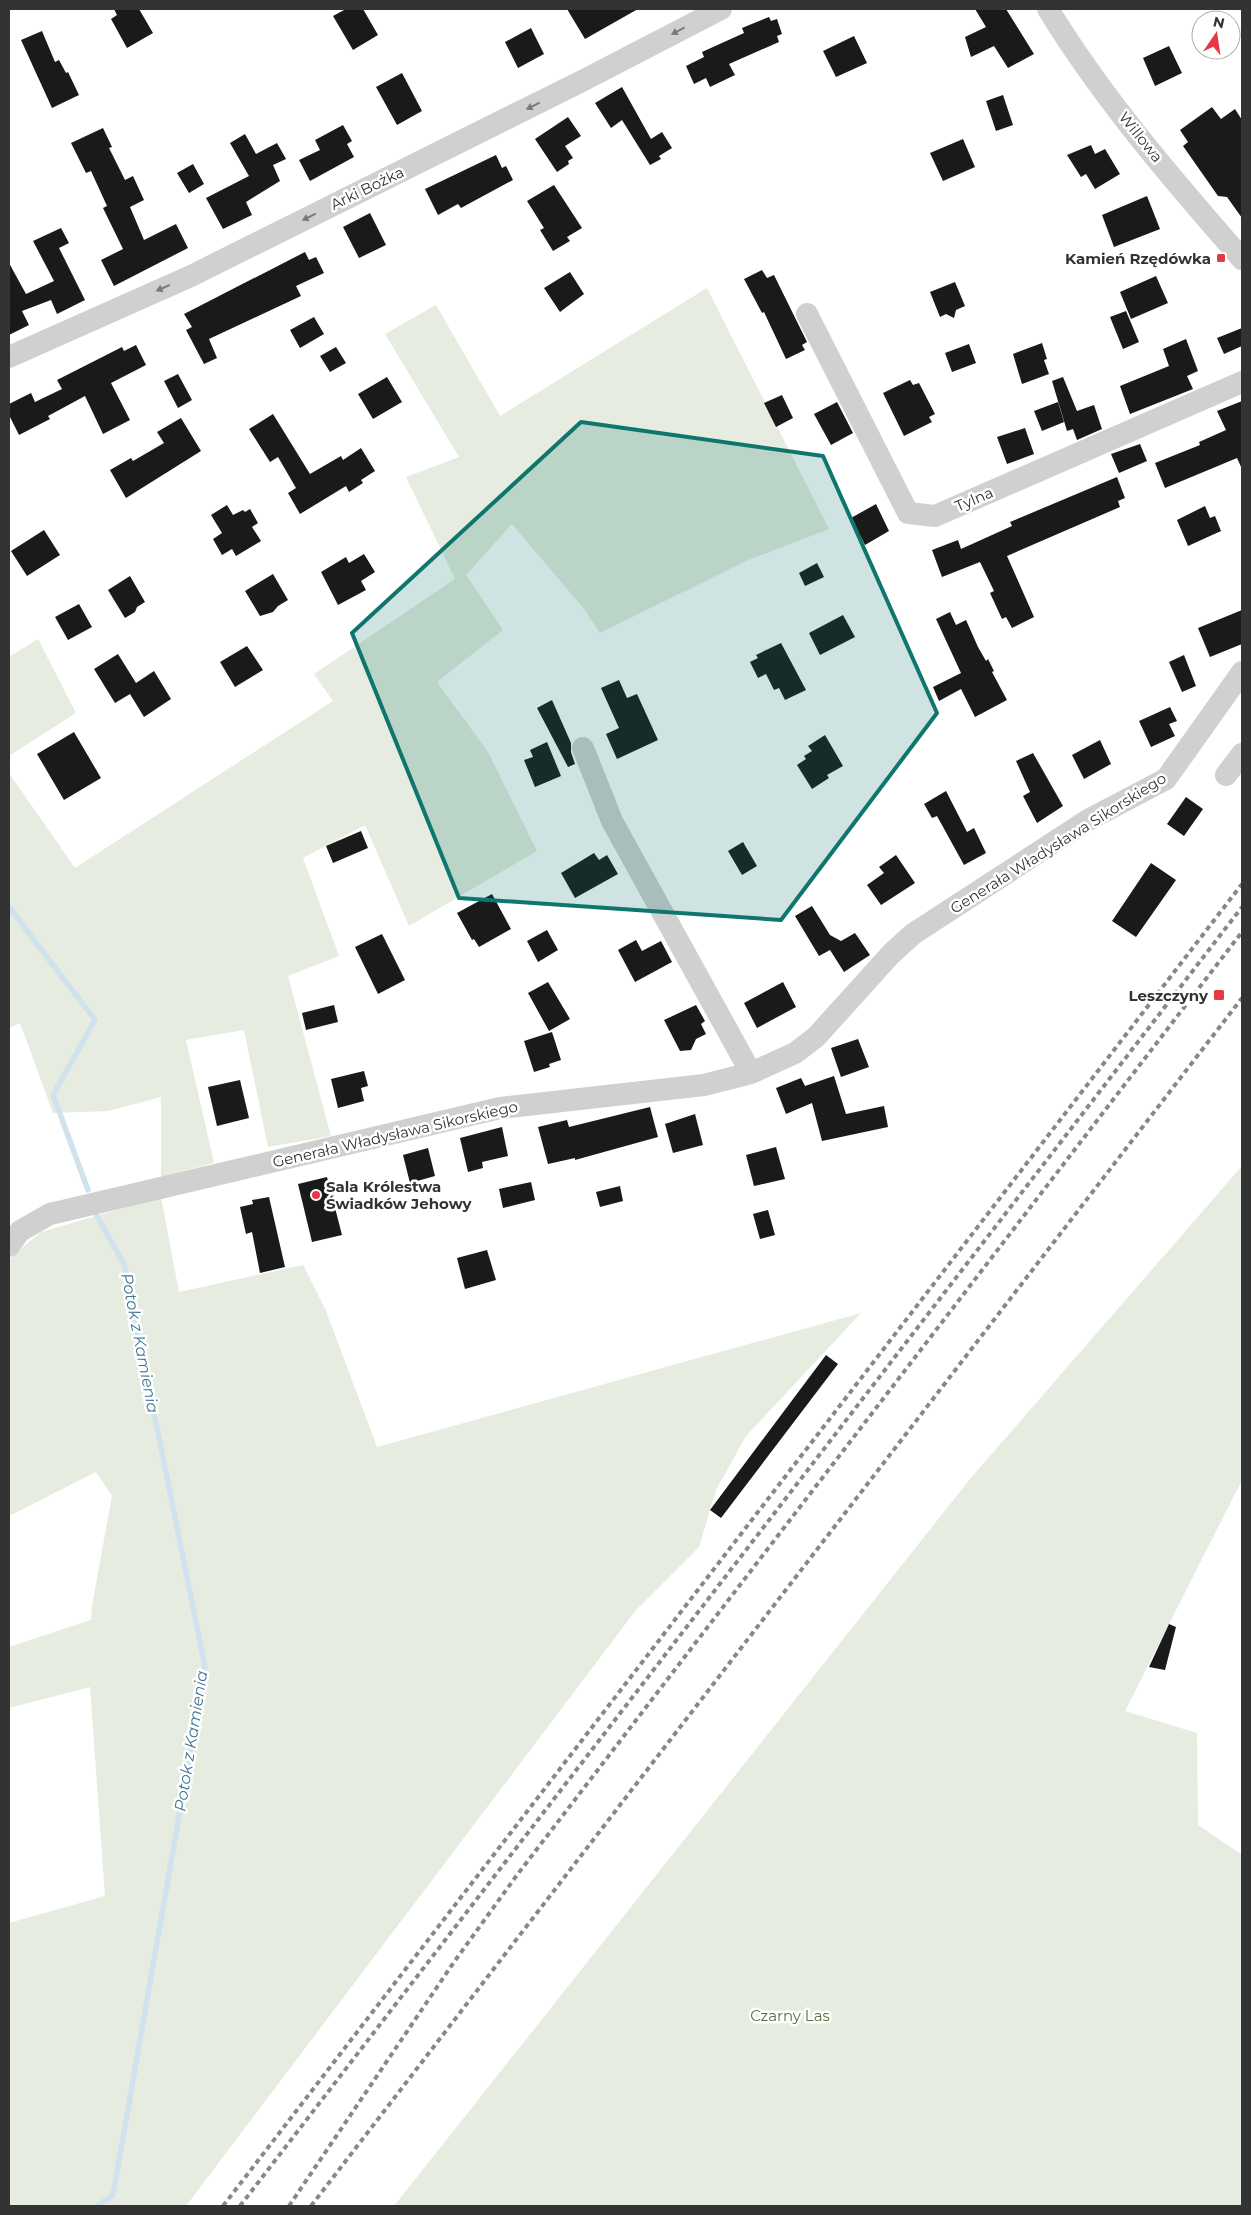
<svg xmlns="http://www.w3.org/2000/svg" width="1251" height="2215" font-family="Montserrat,sans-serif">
	<rect width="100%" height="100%" fill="#fff"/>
	<path fill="#e6ecdf" d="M707 288 829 529 748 560 600 633 584 609 512 524 466 575 503 630 437 682 488 752 537 851 409 926 365 825 303 858 339 956 288 976 331 1136 268 1147 244 1030 186 1040 214 1163 161 1177V1097L108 1111 53 1113 20 1023 9 1028V773L75 868 333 701 314 674 455 579 406 477 459 457 385 334 436 305 500 416Z
		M38 639 76 713 9 756V657Z
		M1242 1166V1480L1125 1711 1197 1733 1198 1825 1242 1855V2206H394L970 1479Z
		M161 1197 179 1292 303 1265 326 1311 377 1447 861 1313 746 1436 716 1490 699 1547 636 1610 186 2206H9V1923L105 1896 90 1687 9 1708V1647L91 1620 92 1606 112 1496 96 1472 9 1516V1264L11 1257 41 1232Z"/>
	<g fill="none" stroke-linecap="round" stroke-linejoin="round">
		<path stroke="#cfe2ee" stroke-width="5.5" d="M9 907 95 1020 53 1095 88 1190
			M97 2206 113 2195 205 1667 124 1264 97 1216"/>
	</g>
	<path fill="#1a1a1a" d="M114 9H139L153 33 127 48 111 19 117 15Z
		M346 9H363L378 35 353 50 333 16Z
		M567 9H638L585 39Z
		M975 9H1006L1034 54 1008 68 994 46 971 57 965 37 986 27Z
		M769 17 771 21 777 19 782 34 777 36 779 42 729 64 735 75 710 87 706 78 694 84 686 66 704 57 702 52 744 33 742 28Z
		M531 28 544 54 518 68 505 42Z
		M42 31 55 62 59 60 66 73 68 72 79 95 52 108 21 40Z
		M854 36 867 63 836 77 823 51Z
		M1169 46 1182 73 1155 86 1143 58Z
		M402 73 422 111 397 125 376 87Z
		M622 87 651 139 662 132 672 148 659 156 661 159 650 165 622 120 611 128 595 103Z
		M1003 95 1013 125 996 131 986 101Z
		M1212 107 1221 119 1235 109 1242 120V218L1227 197 1218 196 1183 146 1188 142 1180 130Z
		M568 117 581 136 565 146 573 158 568 161 569 164 557 172 535 139Z
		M343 125 352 141 347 144 354 157 310 181 299 160 320 150 315 140Z
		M103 128 112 147 109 148 125 180 133 176 144 200 130 207 144 240 176 224 188 248 114 286 101 260 123 249 103 208 107 206 91 171 86 173 71 143Z
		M245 134 256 154 277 143 286 159 273 165 280 181 246 202 252 215 223 229 206 198 249 176 230 143Z
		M963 139 975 167 943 181 930 153Z
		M1091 145 1095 154 1105 149 1120 174 1095 189 1086 174 1081 177 1067 155Z
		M496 155 502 168 506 166 513 180 461 208 458 204 438 215 425 189Z
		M193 164 204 184 189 193 177 173Z
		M554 185 582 228 567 237 570 241 553 251 540 230 544 228 527 201Z
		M1147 196 1160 229 1114 247 1102 215Z
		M370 213 386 245 359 258 343 227Z
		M61 228 69 243 59 248 85 300 57 314 51 300 22 311 29 325 9 335V263L26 294 54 281 33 241Z
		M305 252 309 260 316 257 324 273 296 286 301 296 209 339 217 358 204 364 186 330 192 327 184 314Z
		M762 270 767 278 774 275 807 342 802 345 805 350 786 359 764 312 762 313 744 279Z
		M570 272 584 294 560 312 544 288Z
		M1156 276 1168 303 1131 319 1120 292Z
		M955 282 965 306 956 310 954 318 946 314 940 317 930 292Z
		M1126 311 1139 342 1123 349 1110 317Z
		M314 317 324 334 300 348 290 330Z
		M1242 328V346L1224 354 1217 338Z
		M1186 339 1198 371 1187 376 1193 389 1130 414 1120 386 1169 366 1163 349Z
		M1042 343 1047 359 1044 360 1049 374 1022 384 1013 354Z
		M969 344 976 363 952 372 945 353Z
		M136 345 146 365 111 383 130 420 103 434 85 396 48 416 50 419 19 435 9 415V404L31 393 35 402 62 389 57 380 122 347 124 351Z
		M336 347 346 363 330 372 320 356Z
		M178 374 192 400 178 408 164 381Z
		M387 377 402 402 373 419 358 394Z
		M1063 377 1077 411 1094 405 1102 429 1077 440 1073 429 1067 431 1052 381Z
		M910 380 913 385 919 383 935 414 929 417 932 422 904 436 883 393Z
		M782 395 793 418 776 427 764 403Z
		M1242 401V469L1237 458 1165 488 1155 463 1200 445 1199 442 1226 430 1217 411Z
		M837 402 853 433 831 445 814 414Z
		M1058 402 1064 422 1042 431 1034 411Z
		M273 414 310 474 341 456 343 460 361 448 375 471 361 480 363 483 349 492 346 486 300 514 288 493 296 488 278 457 270 462 249 429Z
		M181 418 201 451 126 498 110 470 131 458 133 461 164 443 157 432Z
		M1025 428 1034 454 1007 464 997 437Z
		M1140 444 1147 461 1119 473 1111 454Z
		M1117 477 1125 498 1118 501 1120 507 1007 556 1034 617 1012 628 1006 617 1002 619 990 593 994 591 980 562 942 577 932 550 958 540 961 549 1012 526 1010 522Z
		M876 504 889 531 865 545 851 518Z
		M227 505 233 515 243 510 245 512 250 509 258 523 252 527 261 541 236 556 232 549 222 555 213 539 222 533 211 515Z
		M1205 506 1210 518 1215 516 1221 531 1188 546 1177 520Z
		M44 530 60 555 27 576 11 551Z
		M364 554 375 572 361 581 366 590 338 605 321 572 346 557 349 563Z
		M817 563 824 577 805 586 799 573Z
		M273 574 288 600 278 606 273 612 260 616 245 591Z
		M130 576 145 602 137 607 135 612 125 618 108 590Z
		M79 604 92 627 68 640 55 617Z
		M1242 610V644L1210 657 1198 628Z
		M950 612 956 625 966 620 978 647 986 661 988 659 994 671 992 672 1007 700 975 717 961 689 939 701 933 687 961 673 936 619Z
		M843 615 855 637 820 655 809 633Z
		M781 643 806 690 785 700 779 688 774 690 766 674 758 678 750 662 758 658 756 655Z
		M247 646 263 670 235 687 220 662Z
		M118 654 136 683 154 671 171 699 144 717 130 694 115 703 94 669Z
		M1184 655 1196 686 1182 692 1169 662Z
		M619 680 627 698 637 694 658 740 617 759 606 734 619 728 601 688Z
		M552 700 571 743V752L575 764 568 767 537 708Z
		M1170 707 1177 721 1169 724 1175 736 1151 747 1139 721Z
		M74 732 101 778 64 800 37 754Z
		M825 735 843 766 827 775 829 778 812 789 797 765 806 759 804 756 812 751 808 746Z
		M1100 740 1111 764 1084 779 1072 755Z
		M547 742 561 776 535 787 524 760 533 757 530 750Z
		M1033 753 1063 806 1037 823 1023 796 1030 792 1016 761Z
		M946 791 967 832 974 828 986 853 964 865 937 816 932 818 924 804Z
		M1186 797 1203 809 1184 836 1167 824Z
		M361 831 368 848 333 863 326 846Z
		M743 842 757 866 742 875 728 851Z
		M594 853 599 860 607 855 618 874 575 898 561 873Z
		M896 855 915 883 881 905 867 885 884 873 879 867Z
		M1151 863 1176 880 1136 937 1112 921Z
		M492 894 511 929 479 947 474 939 472 940 457 913Z
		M812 906 830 935 841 941 855 933 870 955 844 972 830 950 819 956 795 916Z
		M547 930 558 950 538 962 527 941Z
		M382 934 405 980 378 994 355 947Z
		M636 940 642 951 661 941 672 962 635 982 618 950Z
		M548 982 570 1019 549 1031 528 993Z
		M783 982 796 1007 757 1028 744 1003Z
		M334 1005 338 1022 306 1030 302 1013Z
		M696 1005 705 1021 701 1024 706 1034 696 1039 691 1050 680 1051 664 1020Z
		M552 1032 561 1060 549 1064 550 1067 534 1072 524 1041Z
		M858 1039 869 1067 841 1077 831 1048Z
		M364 1071 368 1086 361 1088 364 1101 338 1108 331 1079Z
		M834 1076 846 1114 884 1106 888 1127 822 1141 812 1103 786 1114 776 1088 801 1078 805 1086Z
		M240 1080 249 1118 217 1126 208 1087Z
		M650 1107 658 1137 575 1160V1158L548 1164 538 1127 567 1120 569 1127Z
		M695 1114 703 1145 673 1153 665 1124Z
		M502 1127 508 1156 482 1162 483 1168 468 1172 460 1138Z
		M776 1147 785 1179 754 1186 746 1155Z
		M428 1148 435 1176 410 1183 403 1155Z
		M327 1177 342 1235 312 1242 298 1184Z
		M531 1182 535 1200 503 1208 499 1189Z
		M620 1186 623 1201 600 1207 596 1192Z
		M269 1197 285 1267 260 1273 252 1232 246 1234 240 1207 253 1204 252 1200Z
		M768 1210 775 1235 760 1239 753 1214Z
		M487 1250 496 1280 465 1289 457 1258Z
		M826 1355 838 1364 721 1518 710 1510Z
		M1169 1624 1176 1627 1165 1670 1149 1667Z"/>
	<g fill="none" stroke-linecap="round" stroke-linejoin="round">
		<path stroke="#d0d0d0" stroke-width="22" d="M1048 9C1103 99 1173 180 1242 259
			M807 314 908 513 935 516 1242 382
			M9 357 191 276 584 80 721 9
			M583 748 612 821 751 1073
			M1226 775 1242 754
			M9 1246 20 1231 50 1214 500 1108 704 1085 751 1073 795 1053 816 1037 891 954 913 934 1088 820 1166 779 1242 672"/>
		<path stroke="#888" stroke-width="4" stroke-dasharray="5 4" stroke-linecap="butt" d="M223 2206 1242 884
			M240 2206 1242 907
			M289 2206 454 1962 517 1875 1242 932
			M311 2206 1242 998"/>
	</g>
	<defs><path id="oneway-solid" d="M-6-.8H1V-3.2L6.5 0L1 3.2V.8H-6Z" transform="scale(1.25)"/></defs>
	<g fill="#7a7a7a">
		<use href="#oneway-solid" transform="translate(678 31) rotate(152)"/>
		<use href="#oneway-solid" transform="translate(533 106) rotate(154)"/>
		<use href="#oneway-solid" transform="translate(309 217) rotate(154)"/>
		<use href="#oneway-solid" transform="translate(163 288) rotate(156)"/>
	</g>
	<path fill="#0f766e" fill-opacity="0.2" stroke="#0f766e" stroke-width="4" stroke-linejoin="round" d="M581 422 823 456 937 713 781 920 459 898 352 633Z"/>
	<g fill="#e63946" stroke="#fff" stroke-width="2">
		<rect x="1216" y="253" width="10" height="10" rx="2.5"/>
		<rect x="1213" y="989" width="12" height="12" rx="2.5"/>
		<circle cx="316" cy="1195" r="5"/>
	</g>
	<g text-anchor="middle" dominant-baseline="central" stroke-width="5" stroke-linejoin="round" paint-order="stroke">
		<g font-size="15" fill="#333" stroke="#fff">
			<text transform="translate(1141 137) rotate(51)">Willowa</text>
			<text transform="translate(367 188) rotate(-26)">Arki Bożka</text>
			<text transform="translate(974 499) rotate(-23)">Tylna</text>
			<text transform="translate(1058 843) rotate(-32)">Generała Władysława Sikorskiego</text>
			<text transform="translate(395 1134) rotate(-13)">Generała Władysława Sikorskiego</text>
		</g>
		<g font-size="15" font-weight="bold" fill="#333" stroke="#fff" text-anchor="end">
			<text x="1211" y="258">Kamień Rzędówka</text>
			<text x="1208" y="995">Leszczyny</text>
			<text x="326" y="1186" text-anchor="start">Sala Królestwa<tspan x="326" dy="17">Świadków Jehowy</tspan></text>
		</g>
		<g font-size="15" fill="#56703f" stroke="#fff">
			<text x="790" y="2015">Czarny Las</text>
		</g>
		<g font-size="16" font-style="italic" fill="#3f7597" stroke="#fff">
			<text transform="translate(140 1343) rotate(79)">Potok z Kamienia</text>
			<text transform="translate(191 1741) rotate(-81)">Potok z Kamienia</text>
		</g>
	</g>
	<rect width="1251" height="2215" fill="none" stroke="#333333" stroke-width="20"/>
	<g transform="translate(1216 35) rotate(13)"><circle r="24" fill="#ffffff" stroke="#adadad"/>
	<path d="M0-4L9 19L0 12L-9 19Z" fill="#e63946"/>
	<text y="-8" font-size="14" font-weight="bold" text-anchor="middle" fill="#333333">N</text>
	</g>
</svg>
